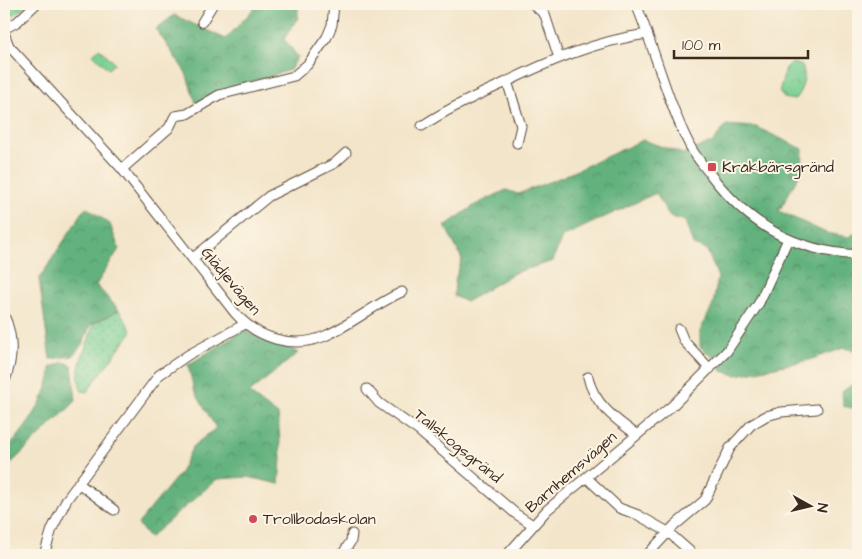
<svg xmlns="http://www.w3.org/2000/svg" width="862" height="559" font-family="'Architects Daughter',sans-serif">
	<defs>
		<pattern id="grass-dots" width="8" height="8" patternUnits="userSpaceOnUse" patternTransform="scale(1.25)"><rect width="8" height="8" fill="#7bd094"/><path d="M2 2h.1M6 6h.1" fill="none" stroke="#66a978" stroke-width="1.8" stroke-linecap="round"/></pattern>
		<pattern id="forest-crowns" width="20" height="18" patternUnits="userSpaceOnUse" patternTransform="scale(1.25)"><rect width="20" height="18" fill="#64b27e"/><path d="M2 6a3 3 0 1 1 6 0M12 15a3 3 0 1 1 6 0" fill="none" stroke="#549167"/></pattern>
		<pattern id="park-crowns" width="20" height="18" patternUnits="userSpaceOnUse" patternTransform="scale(1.25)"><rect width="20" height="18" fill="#7bd094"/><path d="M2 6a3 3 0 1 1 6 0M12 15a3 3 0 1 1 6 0" fill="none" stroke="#66a978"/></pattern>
	</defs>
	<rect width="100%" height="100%" fill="#fcf5e5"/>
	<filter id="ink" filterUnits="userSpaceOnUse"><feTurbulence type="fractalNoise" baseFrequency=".02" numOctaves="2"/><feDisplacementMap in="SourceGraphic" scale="10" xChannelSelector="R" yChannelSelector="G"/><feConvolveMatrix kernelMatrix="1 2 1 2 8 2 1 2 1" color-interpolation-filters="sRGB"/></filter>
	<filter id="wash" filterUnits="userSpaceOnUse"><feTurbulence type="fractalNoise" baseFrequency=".0096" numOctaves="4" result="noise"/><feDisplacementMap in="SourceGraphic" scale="20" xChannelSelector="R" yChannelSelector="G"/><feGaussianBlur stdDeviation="1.12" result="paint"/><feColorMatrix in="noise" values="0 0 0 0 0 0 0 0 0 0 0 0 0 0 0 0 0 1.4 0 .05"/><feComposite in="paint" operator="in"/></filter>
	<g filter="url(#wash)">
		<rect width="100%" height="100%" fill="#f3e5ca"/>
		<path fill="url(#grass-dots)" stroke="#5b7d59" d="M4 4H30L4 21Z
			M119 310 132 331 87 392 82 391C71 367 89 348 93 324Z"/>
		<path fill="url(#forest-crowns)" stroke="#506e4e" d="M258 4H298V18L284 39 298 57 290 70 217 92 196 103 186 73 156 29 174 15 226 39Z
			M726 125 756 127 803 149 802 170 779 211 826 233 849 237 858 231V351L844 348 809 360 737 375 722 371 713 357 700 347V331L713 305 718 277 707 250 693 245 685 221 669 216 656 193 562 237 553 261 514 273 466 302 454 296 455 280 462 259 445 226 475 205 506 190 518 194 564 176 643 140 683 154 713 142Z
			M86 207 110 224 119 249 96 285 119 310 90 325 84 342 73 356 50 359 39 279Z
			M244 330C261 341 281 341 298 353L249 393 278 415 281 458 279 484 248 477 217 479 149 538 138 524 180 473 193 446 216 428 194 390 188 365Z
			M64 362 72 365 76 401 4 470V450C22 438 53 389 51 367Z
			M858 380V409L843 406 842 392Z"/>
		<path fill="url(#park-crowns)" stroke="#5b7d59" d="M99 48 115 63 108 69 93 54Z
			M792 63 802 66C807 77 802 91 794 100L784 98 779 92 786 68Z"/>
	</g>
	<g filter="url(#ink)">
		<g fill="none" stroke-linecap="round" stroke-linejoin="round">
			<defs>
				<path id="minor" d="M533 4 545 15 559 58
					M636 4C655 50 667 101 690 146 695 156 703 165 710 174 749 225 794 251 858 255
					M202 22 213 4
					M4 29 17 22 36 4
					M4 33 9 46 122 169 235 313C257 338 292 350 325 336 352 324 375 304 402 292
					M507 81 521 126 517 143
					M422 126C447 109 473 97 500 85 547 62 595 41 647 34
					M122 169 169 128 175 116 187 114 219 95 294 76 308 64 327 37 332 25 334 4
					M193 258 269 196 335 163 346 153
					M4 315C14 337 13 361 4 383
					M679 329 684 341 710 369
					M588 377C593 403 616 420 637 435
					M367 389 379 403 419 431 516 514 533 525
					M587 478 619 508 638 515 668 532 694 555
					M78 483 114 510
					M44 555 52 529 67 499 159 375 188 355 245 324
					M342 555 351 541 352 534
					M507 555 547 510 673 405 727 351 759 303 788 239
					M647 555 674 526 705 500 730 448 751 425 766 416 781 412 817 409"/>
			</defs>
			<use href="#minor" stroke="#574638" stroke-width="11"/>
			<use href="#minor" stroke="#fff" stroke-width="9"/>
		</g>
	</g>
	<g fill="#d1495b" stroke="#fcf5e5" stroke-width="2">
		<rect x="707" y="162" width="10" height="10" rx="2.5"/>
		<circle cx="253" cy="519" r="5"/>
	</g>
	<g text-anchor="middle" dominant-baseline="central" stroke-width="4" stroke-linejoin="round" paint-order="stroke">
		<g font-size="16" fill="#3b2a1e" stroke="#fcf5e5" text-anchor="start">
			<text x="722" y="167">Kråkbärsgränd</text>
			<text x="263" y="519">Trollbodaskolan</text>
		</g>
		<g font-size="16" fill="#3b2a1e" stroke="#fcf5e5">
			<text transform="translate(231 281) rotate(50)">Glädjevägen</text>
			<text transform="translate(458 446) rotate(39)">Tallskogsgränd</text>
			<text transform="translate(571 472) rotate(-41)">Barnhemsvägen</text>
		</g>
	</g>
	<rect width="862" height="559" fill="none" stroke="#fcf5e5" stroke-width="20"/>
	<g transform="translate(810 506) rotate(98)" stroke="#fcf5e5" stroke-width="4" paint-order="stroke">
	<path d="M0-4L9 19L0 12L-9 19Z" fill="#3b2a1e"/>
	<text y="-8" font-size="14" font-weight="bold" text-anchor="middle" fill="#3b2a1e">N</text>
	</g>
	<path d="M674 50v8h134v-8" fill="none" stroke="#3b2a1e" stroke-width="2.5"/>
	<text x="682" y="50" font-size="15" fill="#3b2a1e" stroke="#fcf5e5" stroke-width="4" paint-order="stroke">100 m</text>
</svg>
